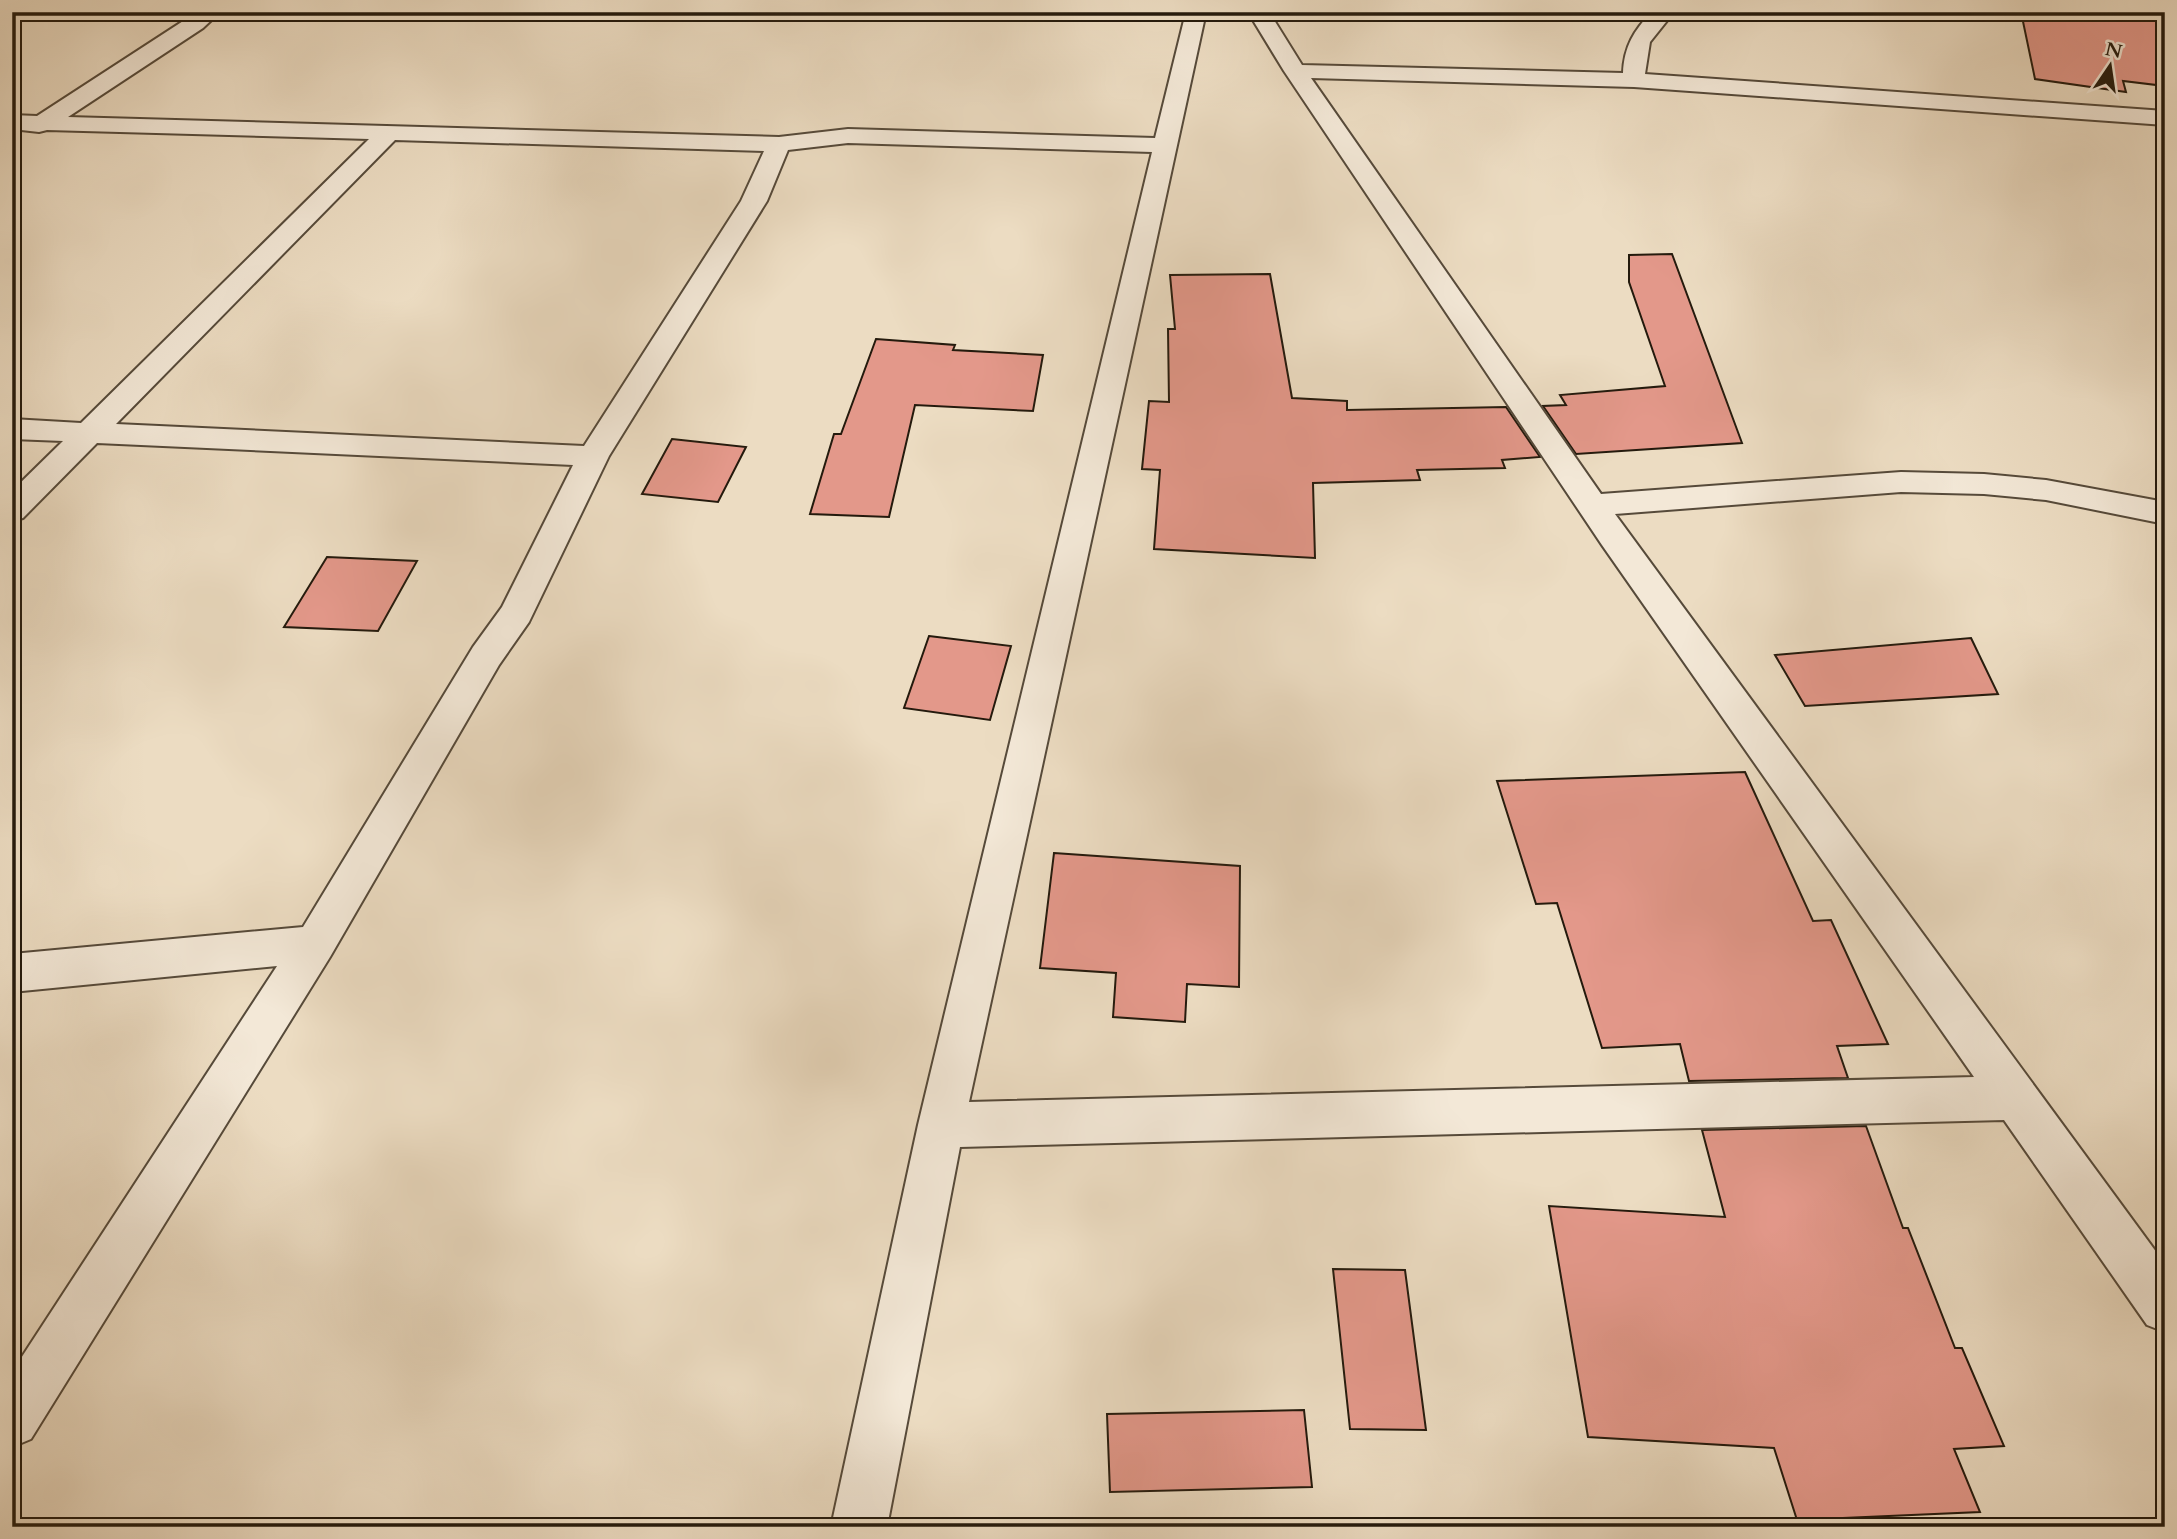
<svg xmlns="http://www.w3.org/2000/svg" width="2177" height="1539" font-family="Cardo,serif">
	<rect width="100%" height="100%" fill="#ecdcc2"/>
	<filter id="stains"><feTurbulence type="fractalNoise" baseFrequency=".00286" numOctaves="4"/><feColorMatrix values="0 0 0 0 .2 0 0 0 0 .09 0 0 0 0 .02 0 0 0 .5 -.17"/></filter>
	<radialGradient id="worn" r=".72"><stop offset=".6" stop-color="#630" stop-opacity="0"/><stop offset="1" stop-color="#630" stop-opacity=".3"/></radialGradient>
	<path fill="#e3988a" stroke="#241a0d" stroke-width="2" d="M2021 12H2134L2165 16V86L2123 81 2126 92 2035 79Z
		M1672 254 1742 443 1576 454 1543 406 1566 405 1560 395 1665 386 1629 282V255Z
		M1270 274 1292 398 1347 401V410L1506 407 1540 457 1502 460 1505 468 1417 470 1420 480 1313 483 1315 558 1154 549 1160 470 1142 469 1149 401 1169 402 1168 329H1175L1170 275Z
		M876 339 955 345 953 350 1043 355 1033 411 915 405 889 517 810 514 834 434H841Z
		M672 439 746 447 718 502 642 494Z
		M327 557 417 561 378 631 284 627Z
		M929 636 1011 646 990 720 904 708Z
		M1971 638 1998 694 1805 706 1775 655Z
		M1745 772 1813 921 1831 920 1888 1044 1837 1046 1848 1078 1689 1081 1680 1044 1602 1048 1557 903 1536 904 1497 781Z
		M1054 853 1240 866 1239 987 1187 984 1185 1022 1113 1017 1116 973 1040 968Z
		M1866 1126 1903 1228H1908L1955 1348H1962L2004 1446 1954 1449 1980 1512 1797 1520 1774 1448 1588 1437 1549 1206 1725 1217 1702 1130Z
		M1333 1269 1405 1270 1426 1430 1350 1429Z
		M1304 1410 1312 1487 1110 1492 1107 1414Z"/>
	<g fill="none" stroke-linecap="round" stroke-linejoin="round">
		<defs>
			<path id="street" d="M197 12H220L203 28 68 117 779 137 848 129 1155 138 1186 12H1206L969 1102 1974 1077 1602 545 1284 71 1248 12H1269L1302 65 1623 73C1624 47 1634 30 1652 12H1674L1650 42 1645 74 2165 111V125L1634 87 1311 78 1601 494 1901 472 1984 474 2046 480 2165 502V524L2046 500 1984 494 1901 492 1615 514 2165 1264V1332L2147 1325 2004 1120 960 1147 887 1527H831L918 1125 1152 152 848 143 788 150 767 201 609 456 529 622 499 665 330 957 31 1439 12 1447V1372L277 966 12 992V954L303 927 473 647 502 607 573 465 97 443 23 518 12 521V491L63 441 12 439V419L81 423 369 139 47 130 39 132 12 129V115L37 116ZM395 140 764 151 741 201 584 446 116 424Z"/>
		</defs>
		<use href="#street" stroke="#564a3a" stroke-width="4"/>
		<use href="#street" fill="#f3e8d7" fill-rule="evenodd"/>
	</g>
	<rect width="2177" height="1539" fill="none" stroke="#ecdcc2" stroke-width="42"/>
	<rect x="14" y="14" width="2149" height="1511" fill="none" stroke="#241a0d" stroke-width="3.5"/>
	<rect x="21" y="21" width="2135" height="1497" fill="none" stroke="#241a0d" stroke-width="2"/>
	<g transform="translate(2110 66) rotate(13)" stroke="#f3e8d7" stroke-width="5" paint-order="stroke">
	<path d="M0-5L12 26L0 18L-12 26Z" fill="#241a0d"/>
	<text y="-10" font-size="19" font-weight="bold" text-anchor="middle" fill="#241a0d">N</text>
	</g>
	<rect width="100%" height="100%" filter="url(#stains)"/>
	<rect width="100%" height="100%" fill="url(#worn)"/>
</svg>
